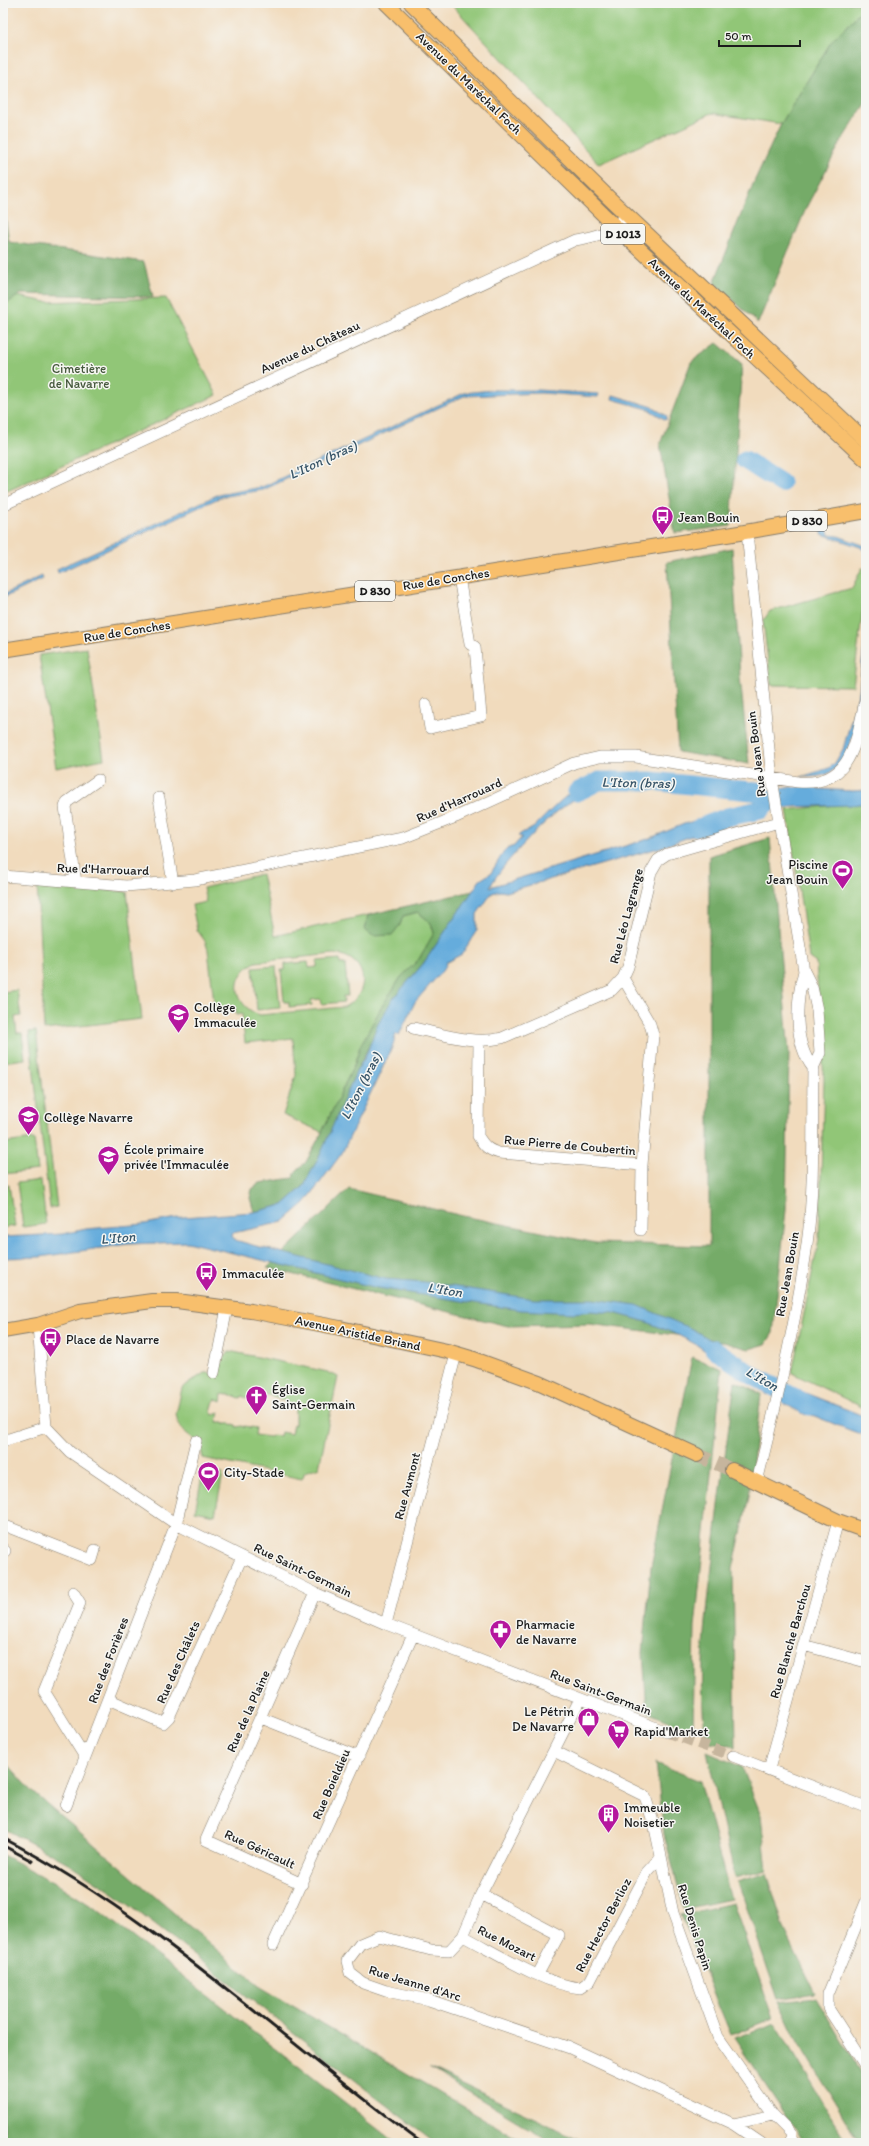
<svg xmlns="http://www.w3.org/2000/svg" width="869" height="2146" font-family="Itim,sans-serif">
	<rect width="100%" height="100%" fill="#f6f6f2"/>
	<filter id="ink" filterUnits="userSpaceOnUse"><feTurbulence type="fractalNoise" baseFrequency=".025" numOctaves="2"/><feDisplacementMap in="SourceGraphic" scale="8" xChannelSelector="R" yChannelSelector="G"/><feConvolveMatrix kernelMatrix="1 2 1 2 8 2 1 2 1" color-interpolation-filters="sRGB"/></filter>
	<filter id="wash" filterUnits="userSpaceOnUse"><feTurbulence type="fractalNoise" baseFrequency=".012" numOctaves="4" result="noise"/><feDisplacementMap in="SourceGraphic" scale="16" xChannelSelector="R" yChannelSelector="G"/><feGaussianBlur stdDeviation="0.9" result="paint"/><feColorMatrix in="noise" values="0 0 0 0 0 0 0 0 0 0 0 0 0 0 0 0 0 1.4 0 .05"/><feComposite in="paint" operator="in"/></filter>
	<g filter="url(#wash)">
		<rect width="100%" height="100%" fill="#f1dbbd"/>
		<path fill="#91c677" stroke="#56714a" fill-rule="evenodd" d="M450 3H866V6L831 42 781 124 712 113 599 164Z
			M3 293 46 302 166 298 217 395 3 493Z
			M862 568 866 569V584L853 686 771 685 763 621 770 611 852 588Z
			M87 648 104 759 56 768 39 655Z
			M866 802V1409L792 1373 819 1239 824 1080 816 963 809 958 808 950 787 810Z
			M262 874 275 936 368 915 365 930 400 925 403 916 418 912 431 923 434 933 419 959 401 977 360 1046 355 1063 322 1132 283 1115 296 1075 293 1038 245 1043 242 1014 236 1015V1009L215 1011 208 950 205 941 197 930 192 905 206 902 203 888ZM333 954C366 955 374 992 344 1007L260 1015C233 1006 229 975 256 962Z
			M37 883 127 892 142 1019 44 1030Z
			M340 959V964H345L348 996H343L344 1002 321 1004 320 999 311 1000 312 1005 289 1007V1002H284L281 970H285V964L308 962 309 968 317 967V961Z
			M276 966 280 1008 257 1010 253 968Z
			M17 990 21 1016 15 1017 17 1033H22L25 1059 3 1062V992Z
			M36 1031 57 1207 50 1208 29 1032Z
			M34 1139 38 1170 3 1174V1143Z
			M41 1180 46 1224 23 1227 17 1183Z
			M9 1185 15 1226 3 1228V1186Z
			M229 1351 328 1372 338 1377 319 1467 305 1472 302 1479 203 1458 200 1444 180 1428 176 1415 182 1388 204 1373H214ZM222 1394 228 1395 230 1394V1396H235L236 1395V1397L241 1398 242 1396 248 1399 249 1397V1399L254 1400 255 1398 256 1400 261 1401 263 1394 277 1397 281 1400H286V1405L295 1407V1425L293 1424 291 1434 281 1432 280 1437 275 1435 270 1437 255 1435 256 1428 251 1427 250 1429V1427L244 1426V1428L243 1426 236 1427V1425L232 1424 231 1426 230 1423H225V1424L224 1422H217L219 1413 213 1415 211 1413 214 1400 215 1399 221 1402Z
			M203 1471 223 1474 215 1515 195 1511Z"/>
		<path fill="#74ab68" stroke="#486442" d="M866 6V102L842 140 807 206 758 323 714 283 753 184 781 124 831 42Z
			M3 198 9 242 144 262 153 297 21 294 3 306Z
			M717 343 742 364 731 526 675 533 660 444 691 362Z
			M732 548 740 677 749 764 678 752 667 562Z
			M770 838 789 1053 786 1210 773 1333 766 1344 749 1349 716 1340 589 1324 508 1326 267 1268 349 1189 463 1216 596 1243 709 1246V856Z
			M473 891 423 964 395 997 387 1011 356 1072 327 1143 303 1187 283 1205 254 1212 250 1198 252 1189 260 1183 293 1178 296 1171 306 1162 322 1132 355 1063 360 1046 382 1006 401 977 419 959 434 933 431 923 418 912 403 916 400 925 392 935 373 936 365 930 368 915Z
			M692 1357 722 1369 695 1627 693 1731 647 1712 643 1653 651 1567Z
			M735 1381 761 1394 749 1497 733 1569 736 1747 706 1741C698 1687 705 1629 711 1575 718 1510 726 1446 735 1381Z
			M707 1752 742 1767 761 1815 767 1870 735 1878Z
			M3 1759 33 1792 259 1986 525 2143H436L115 1894 68 1863 3 1828Z
			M656 1763 700 1781 731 1899 684 1909 664 1834Z
			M3 1855 57 1884 99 1911 397 2143H3Z
			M767 1873 784 1929 815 1993 778 1999 738 1882Z
			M733 1903 773 2018 731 2035 681 1915Z
			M816 1998 866 2081V2143H860L798 2042 779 2002Z
			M775 2023 847 2143H804L734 2038Z
			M429 2068 587 2143H553Z"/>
		<path fill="#65acdc" stroke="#40647c" d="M491 390H538L599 394 598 397 541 393 464 396 263 490 221 497 58 573 57 569 217 495 262 487 464 393Z
			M613 395 650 406 667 416 666 420 648 409 612 399Z
			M822 528H827L829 535 838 536 863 545 866 547V552L860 547 822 534Z
			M42 576 43 579 3 598V595Z
			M866 625C866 659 862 752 831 772 822 777 811 777 801 777L829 768 835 763 843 749 859 692Z
			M598 777 600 786C567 799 544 822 520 848 508 861 498 872 490 887L648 839 684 824 722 812 723 824 662 847 506 892 500 891 492 893 477 914V930L462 954 445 963 446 965 442 971 415 1002 399 1035 396 1034 392 1048 342 1153 305 1203 283 1222 233 1233 232 1236 235 1240 256 1246 386 1279 425 1282 534 1299H593L637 1305 692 1329 739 1356 734 1372 697 1345 678 1335 647 1322 614 1313 590 1311 575 1313 520 1310 378 1288 187 1242 128 1244 40 1257 3 1258V1237L63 1234 86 1229 144 1224 183 1217 254 1212 283 1205 303 1187 321 1153 356 1072 366 1055 377 1026 392 1000 423 964 480 880 491 873 503 853 507 849 514 846 522 837 518 836C523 831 529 831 534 827 548 813 561 799 578 787L577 785H574L575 783Z
			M652 777 722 783 723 793 650 785Z
			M735 784 765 788 769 811 754 818 739 821 738 807 761 800V797L737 795Z
			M786 787 853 791 866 790V803L853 805 784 807 782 788Z
			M748 1362 772 1378 768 1395 743 1378Z
			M788 1386 866 1417V1436C846 1429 827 1421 807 1413L806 1415 785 1404Z"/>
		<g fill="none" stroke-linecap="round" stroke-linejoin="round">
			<path stroke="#65acdc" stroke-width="19" d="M745 460 781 483
				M577 792 599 781H651L761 792
				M699 828 727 817 760 810 767 802 783 798 810 795
				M714 1349 752 1375 810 1406"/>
		</g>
	</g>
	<g filter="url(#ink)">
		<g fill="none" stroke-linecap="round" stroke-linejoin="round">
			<path stroke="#c6b59d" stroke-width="11" stroke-dasharray="11 5.5" stroke-linecap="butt" d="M667 1732 733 1756"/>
			<path stroke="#c6b59d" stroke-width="14" stroke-dasharray="14 7" stroke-linecap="butt" d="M697 1455 732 1470"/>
			<defs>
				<path id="minor" d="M3 505 575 240C599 236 610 233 627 215
					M747 532 772 779 804 971 812 987 817 1010 820 1053 813 1068C812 1126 815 1186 807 1244 796 1324 776 1403 757 1482
					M426 704 430 728 481 716 475 647 470 644 459 577
					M159 798 173 883
					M3 876 126 886 195 880 403 838 456 817 574 763 600 757H636L798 782C854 787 856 738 866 697
					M76 882 65 807 67 802 98 780
					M804 971C796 1001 793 1042 813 1068
					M623 978 650 1024 653 1035 642 1165
					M413 1028C442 1034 473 1045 502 1038L612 990 623 978 628 967 651 872 658 860 667 854 779 822
					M479 1041 478 1136C484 1146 488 1150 499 1153L642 1165 641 1230
					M38 1325 46 1427 70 1452 176 1524 315 1593 386 1624 667 1732
					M214 1373 227 1308
					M3 1441 46 1427
					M3 1525 92 1560 95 1550
					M3 1549 5 1551
					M73 1592 80 1603 44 1691 85 1757
					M386 1624 456 1354
					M803 1645 866 1662
					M108 1699 163 1723 169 1717 242 1557
					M580 1699 481 1894 463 1936 449 1951 431 1950 379 1936 360 1944 347 1961 350 1973 363 1983 386 1991 429 2000 570 2048 733 2124 761 2143
					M261 1718 359 1757
					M554 1751 645 1796 655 1828 673 1913 718 2037 773 2115 791 2133 792 2143
					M733 1756 866 1807
					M769 1769 838 1521
					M66 1806 176 1524 196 1441
					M302 1884 206 1840 315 1593
					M481 1894 559 1935 538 1974
					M866 1902 828 1994V2008L866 2067
					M463 1936C496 1953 544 1984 580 1988L590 1981 647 1872 661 1857
					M273 1945 413 1635
					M733 2124 773 2115"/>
				<path id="major" d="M386 3 616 227 866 460
					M411 3 609 198 866 441
					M3 650 739 533 866 511
					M3 1331 38 1325 80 1311 152 1301H177L251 1311 340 1328 447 1351 474 1359 540 1383 697 1455
					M732 1470 838 1521 866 1531"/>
			</defs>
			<use href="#minor" stroke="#867c6c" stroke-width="12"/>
			<use href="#major" stroke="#867c6c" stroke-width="16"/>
			<use href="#minor" stroke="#fff" stroke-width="11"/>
			<use href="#major" stroke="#f8bf6c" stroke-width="14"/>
			<path stroke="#1c1c1c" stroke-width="3" d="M3 1838C157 1918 283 2041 422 2143
				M4 1846 32 1861"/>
		</g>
	</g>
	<defs>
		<symbol id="bus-pin" viewBox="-11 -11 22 30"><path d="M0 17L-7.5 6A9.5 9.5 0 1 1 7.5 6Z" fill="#b5179e" stroke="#f6f6f2"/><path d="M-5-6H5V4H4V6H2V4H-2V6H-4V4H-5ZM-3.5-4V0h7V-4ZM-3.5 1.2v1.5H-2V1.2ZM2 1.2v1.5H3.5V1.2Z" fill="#fff"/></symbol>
		<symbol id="stadium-pin" viewBox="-11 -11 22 30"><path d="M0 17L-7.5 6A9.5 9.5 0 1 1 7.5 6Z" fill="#b5179e" stroke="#f6f6f2"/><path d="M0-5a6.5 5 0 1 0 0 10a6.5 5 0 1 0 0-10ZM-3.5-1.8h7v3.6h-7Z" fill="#fff"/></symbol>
		<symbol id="school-pin" viewBox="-11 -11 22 30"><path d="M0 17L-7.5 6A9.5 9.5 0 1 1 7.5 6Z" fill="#b5179e" stroke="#f6f6f2"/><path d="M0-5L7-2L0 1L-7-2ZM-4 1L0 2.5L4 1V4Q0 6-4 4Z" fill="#fff"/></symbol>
		<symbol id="church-pin" viewBox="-11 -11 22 30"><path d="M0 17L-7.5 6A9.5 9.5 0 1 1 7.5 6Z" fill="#b5179e" stroke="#f6f6f2"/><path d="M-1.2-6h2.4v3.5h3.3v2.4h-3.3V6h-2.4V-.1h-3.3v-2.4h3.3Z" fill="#fff"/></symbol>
		<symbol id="pharmacy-pin" viewBox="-11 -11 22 30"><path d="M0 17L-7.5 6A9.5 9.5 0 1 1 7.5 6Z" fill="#b5179e" stroke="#f6f6f2"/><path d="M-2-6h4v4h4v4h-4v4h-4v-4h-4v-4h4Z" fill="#fff"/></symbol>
		<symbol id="shop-pin" viewBox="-11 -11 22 30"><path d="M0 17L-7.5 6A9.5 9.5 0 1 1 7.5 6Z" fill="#b5179e" stroke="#f6f6f2"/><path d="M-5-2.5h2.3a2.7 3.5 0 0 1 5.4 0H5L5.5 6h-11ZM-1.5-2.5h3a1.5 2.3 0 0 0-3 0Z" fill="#fff"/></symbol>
		<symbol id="supermarket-pin" viewBox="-11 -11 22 30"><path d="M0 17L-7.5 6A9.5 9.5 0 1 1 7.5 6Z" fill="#b5179e" stroke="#f6f6f2"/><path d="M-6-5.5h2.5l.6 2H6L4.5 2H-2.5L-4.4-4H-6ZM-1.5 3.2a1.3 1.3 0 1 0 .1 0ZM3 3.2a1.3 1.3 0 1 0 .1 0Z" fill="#fff"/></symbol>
		<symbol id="building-pin" viewBox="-11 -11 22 30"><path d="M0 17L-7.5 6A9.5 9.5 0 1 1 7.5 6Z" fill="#b5179e" stroke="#f6f6f2"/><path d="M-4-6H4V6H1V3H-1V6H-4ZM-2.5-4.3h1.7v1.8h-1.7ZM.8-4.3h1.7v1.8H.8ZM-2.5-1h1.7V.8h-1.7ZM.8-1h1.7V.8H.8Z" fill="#fff"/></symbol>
	</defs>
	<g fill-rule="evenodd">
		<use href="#bus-pin" x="650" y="504" width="25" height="34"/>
		<use href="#stadium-pin" x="830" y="858" width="25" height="34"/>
		<use href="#school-pin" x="166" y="1002" width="25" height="34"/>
		<use href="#school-pin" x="16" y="1104" width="25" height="34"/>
		<use href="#school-pin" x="96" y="1144" width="25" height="34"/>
		<use href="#bus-pin" x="194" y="1260" width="25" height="34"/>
		<use href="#bus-pin" x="38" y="1326" width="25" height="34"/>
		<use href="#church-pin" x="244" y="1384" width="25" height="34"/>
		<use href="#stadium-pin" x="196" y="1460" width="25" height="34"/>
		<use href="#pharmacy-pin" x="488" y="1618" width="25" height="34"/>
		<use href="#shop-pin" x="576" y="1706" width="25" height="34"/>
		<use href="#supermarket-pin" x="606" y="1718" width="25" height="34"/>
		<use href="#building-pin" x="596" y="1802" width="25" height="34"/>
	</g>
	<g text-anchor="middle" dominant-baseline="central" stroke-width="3" stroke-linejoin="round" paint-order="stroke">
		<g fill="#f6f6f2" stroke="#5d5d5c" stroke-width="1">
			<rect x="601" y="224" width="44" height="20" rx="3"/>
			<rect x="787" y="511" width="40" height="20" rx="3"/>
			<rect x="355" y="581" width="40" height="20" rx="3"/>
		</g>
		<g font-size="12" font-weight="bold" fill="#1c1c1c">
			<text x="623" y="234">D 1013</text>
			<text x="807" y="521">D 830</text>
			<text x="375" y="591">D 830</text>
		</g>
		<g font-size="13" fill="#1c1c1c" stroke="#f6f6f2">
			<text transform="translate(469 83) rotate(44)">Avenue du Maréchal Foch</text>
			<text transform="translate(702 308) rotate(43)">Avenue du Maréchal Foch</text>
			<text transform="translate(310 347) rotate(-25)">Avenue du Château</text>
			<text transform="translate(446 579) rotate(-9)">Rue de Conches</text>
			<text transform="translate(127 631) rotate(-9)">Rue de Conches</text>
			<text transform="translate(756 754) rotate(-97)">Rue Jean Bouin</text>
			<text transform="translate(459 800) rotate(-24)">Rue d'Harrouard</text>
			<text transform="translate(103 869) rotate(2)">Rue d'Harrouard</text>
			<text transform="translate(626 916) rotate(-75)">Rue Léo Lagrange</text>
			<text transform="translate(570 1145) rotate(5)">Rue Pierre de Coubertin</text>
			<text transform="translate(787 1274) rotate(-80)">Rue Jean Bouin</text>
			<text transform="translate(358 1333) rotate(12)">Avenue Aristide Briand</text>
			<text transform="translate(407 1486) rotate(-75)">Rue Aumont</text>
			<text transform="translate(303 1570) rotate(26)">Rue Saint-Germain</text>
			<text transform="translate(790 1641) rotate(-74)">Rue Blanche Barchou</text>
			<text transform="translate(108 1660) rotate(-69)">Rue des Forières</text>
			<text transform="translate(178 1662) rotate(-66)">Rue des Châlets</text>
			<text transform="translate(601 1692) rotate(21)">Rue Saint-Germain</text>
			<text transform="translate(248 1711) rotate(-66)">Rue de la Plaine</text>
			<text transform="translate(331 1784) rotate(-66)">Rue Boieldieu</text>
			<text transform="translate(260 1849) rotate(25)">Rue Géricault</text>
			<text transform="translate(603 1925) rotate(-62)">Rue Hector Berlioz</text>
			<text transform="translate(695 1927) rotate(73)">Rue Denis Papin</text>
			<text transform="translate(507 1943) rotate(27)">Rue Mozart</text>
			<text transform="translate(415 1983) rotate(17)">Rue Jeanne d'Arc</text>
		</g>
		<g font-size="13" fill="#45583c" stroke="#f6f6f2">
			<text x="79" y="368">Cimetière<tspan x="79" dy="15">de Navarre</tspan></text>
		</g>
		<g font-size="13" fill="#1c1c1c" stroke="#f6f6f2" text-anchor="start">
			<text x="678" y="517">Jean Bouin</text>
			<text x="828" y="864" text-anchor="end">Piscine<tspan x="828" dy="15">Jean Bouin</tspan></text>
			<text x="194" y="1007">Collège<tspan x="194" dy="15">Immaculée</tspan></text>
			<text x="44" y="1117">Collège Navarre</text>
			<text x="124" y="1149">École primaire<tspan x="124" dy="15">privée l'Immaculée</tspan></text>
			<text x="222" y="1273">Immaculée</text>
			<text x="66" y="1339">Place de Navarre</text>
			<text x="272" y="1389">Église<tspan x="272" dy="15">Saint-Germain</tspan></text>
			<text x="224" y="1472">City-Stade</text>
			<text x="516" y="1624">Pharmacie<tspan x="516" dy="15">de Navarre</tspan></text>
			<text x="574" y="1711" text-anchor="end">Le Pétrin<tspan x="574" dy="15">De Navarre</tspan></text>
			<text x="634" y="1731">Rapid'Market</text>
			<text x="624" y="1807">Immeuble<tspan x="624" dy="15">Noisetier</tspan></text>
		</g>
		<g font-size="14" font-style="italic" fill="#395669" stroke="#f6f6f2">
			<text transform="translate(323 460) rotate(-25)">L'Iton (bras)</text>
			<text transform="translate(638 783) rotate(1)">L'Iton (bras)</text>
			<text transform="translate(361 1086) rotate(-63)">L'Iton (bras)</text>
			<text transform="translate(118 1238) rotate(-5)">L'Iton</text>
			<text transform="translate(445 1290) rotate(9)">L'Iton</text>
			<text transform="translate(762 1379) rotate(30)">L'Iton</text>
		</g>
	</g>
	<rect width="869" height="2146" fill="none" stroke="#f6f6f2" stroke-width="16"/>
	<path d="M719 40v6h81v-6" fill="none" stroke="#1c1c1c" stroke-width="2"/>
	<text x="725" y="40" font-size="12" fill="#1c1c1c" stroke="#f6f6f2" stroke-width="3" paint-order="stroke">50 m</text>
</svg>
